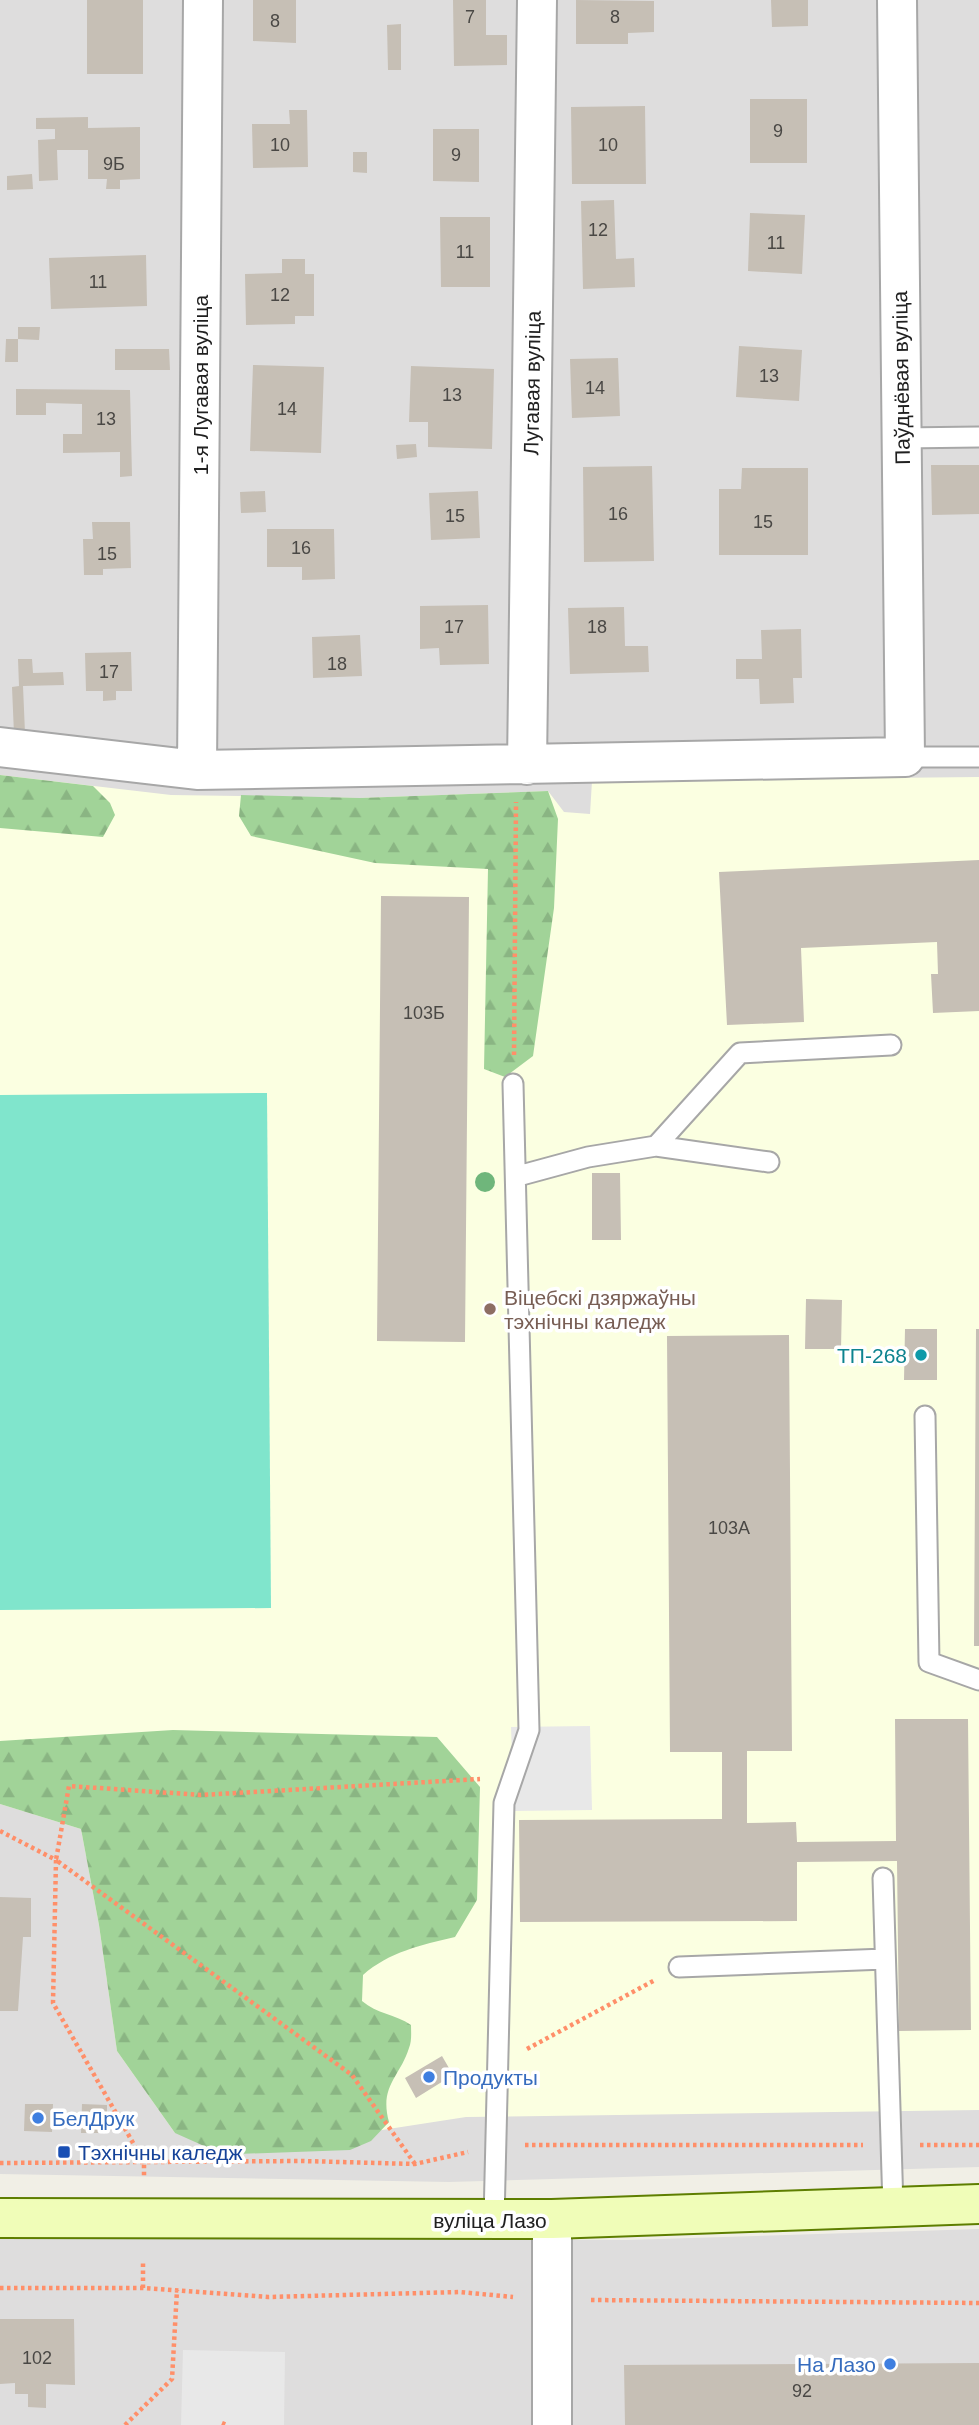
<svg xmlns="http://www.w3.org/2000/svg" width="979" height="2425" font-family="Helvetica,sans-serif">
	<defs>
		<pattern id="forest-firs" width="22" height="20" patternUnits="userSpaceOnUse" patternTransform="scale(1.75)"><rect width="22" height="20" fill="#a1d398"/><path d="M5 1l3.5 6h-7zM16 11l3.5 6h-7z" fill="#8ab583"/></pattern>
	</defs>
	<rect width="100%" height="100%" fill="#f1efe6"/>
	<path fill="#dedddd" d="M0 0H979V2167L449 2182 0 2174Z
		M979 2229V2425H0V2238L626 2240Z"/>
	<path fill="#fbffe1" d="M0 775 171 795 360 798 548 791 564 812 590 814 592 781 979 777V2110L466 2117 311 2141 175 2133 117 2051 99 1925 81 1829 0 1804Z"/>
	<path fill="url(#forest-firs)" d="M0 775 93 786 110 803 115 815 103 837 0 828Z
		M548 791 558 819 554 908 533 1056 505 1077 484 1069 488 869 375 863 251 836 239 816 241 795 360 798Z
		M173 1730 437 1737 480 1787 477 1900 455 1937C421 1945 389 1952 363 1975L362 2001C377 2014 395 2014 411 2025 411 2032 412 2041 409 2048 400 2077 379 2086 389 2122L371 2141 350 2150 238 2154 213 2150 175 2133 117 2051 99 1925 81 1829 0 1804V1741Z"/>
	<path fill="#80e5cc" d="M267 1093 271 1608 0 1610V1095Z"/>
	<path fill="#e8e8e8" d="M590 1726 592 1810 514 1811 511 1727Z
		M183 2350 285 2352 284 2425H181Z"/>
	<path fill="#c6bfb5" d="M87 0H143V74H87Z
		M253 0H296V43L253 41Z
		M453 0H486V35H507V65L454 66Z
		M576 0 654 1V32L628 33V44H576Z
		M771 0H808V26L772 27Z
		M401 24V70H388L387 25Z
		M750 99H807V163H750Z
		M645 106 646 184H572L571 107Z
		M289 110H307L308 167 253 168 252 124H290Z
		M88 117V128L140 127V179L120 180V189H106L107 179H88V150H57L58 180 39 181 38 140 55 139V129H36V118Z
		M433 129H479V182L433 181Z
		M353 152H367V173L353 172Z
		M32 174 33 189 7 190V176Z
		M614 200 616 259 634 258 635 287 583 289 581 201Z
		M750 213 805 215 802 274 748 271Z
		M440 217H490V287H441Z
		M146 255 147 306 51 309 49 258Z
		M282 259H305V274H314V316H295V324L246 325 245 274 282 273Z
		M18 327H40L39 340 18 339Z
		M6 339H18V362H5Z
		M739 346 802 350 799 401 736 397Z
		M115 349H169L170 370H115Z
		M618 358 620 416 572 418 570 359Z
		M253 365 324 367 321 453 250 451Z
		M411 366 494 369 492 449 428 447V422H409Z
		M16 389 130 390 132 476 120 477V452L63 453V434H82V404L46 403V415H16Z
		M416 444 417 457 397 459 396 445Z
		M931 465H979V514L932 515Z
		M652 466 654 561 584 562 583 467Z
		M742 468H808V555H719V489H741Z
		M265 491 266 512 241 513 240 492Z
		M478 491 480 538 431 540 429 493Z
		M92 522H130L131 568 103 569V575H84L83 539H93Z
		M267 529H334L335 579 302 580V567H267Z
		M488 605 489 664 440 665 439 648 420 649V606Z
		M624 607 625 646H648L649 672 570 674 568 608Z
		M801 629 802 678H793L794 703 760 704 759 679H736V659H762L761 630Z
		M360 635 362 676 313 678 312 637Z
		M131 652 132 691H116V700L103 701V691H86L85 653Z
		M18 659H32L33 673 63 672 64 685 23 686 25 733 14 734 12 687 19 686Z
		M979 860V1011L933 1013 931 974H938L937 942 801 948 804 1022 727 1025 719 872Z
		M381 896 469 897 465 1342 377 1341Z
		M592 1173H620L621 1240H592Z
		M806 1299 842 1300 841 1349H805Z
		M905 1329H937V1380H904Z
		M976 1329H979V1646H974Z
		M789 1335 792 1751H747V1823L796 1822 797 1842 896 1841 895 1719H968L971 2030 899 2031 897 1861 797 1862V1921L520 1922 519 1820 722 1819V1752H670L667 1336Z
		M0 1897 31 1898V1937H23L18 2011H0Z
		M442 2056 453 2075 416 2098 405 2078Z
		M25 2104H53L52 2132 24 2131Z
		M82 2104 107 2105V2133H81Z
		M0 2319H74L75 2385 46 2384V2408L28 2407V2394H15V2383L0 2384Z
		M979 2363V2425H625L624 2365Z"/>
	<g fill="none" stroke-linecap="round" stroke-linejoin="round">
		<defs>
			<path id="lane" d="M902 438 979 437
				M905 757H979
				M656 1146 769 1162
				M518 1176 588 1157 656 1146 740 1053 891 1045
				M925 1416 929 1662 979 1680
				M883 1878 893 2207
				M679 1967 885 1959
				M494 2220 504 1803 529 1730 513 1084"/>
			<path id="street" d="M0 747 197 770 905 757 897 0
				M527 765 537 0
				M197 770 203 0
				M552 2219V2425"/>
			<path id="secondary" d="M0 2218 552 2219 979 2204"/>
		</defs>
		<use href="#lane" stroke="#a7a7a7" stroke-width="23"/>
		<use href="#street" stroke="#a7a7a7" stroke-width="42"/>
		<use href="#secondary" stroke="#5e7e00" stroke-width="42"/>
		<path stroke="#ff8f69" stroke-width="4.5" stroke-dasharray="3.5 3.5" stroke-linecap="butt" d="M514 1055 516 802
			M0 1831 56 1860 53 2003 144 2162V2176
			M527 2049 655 1980
			M525 2145H863
			M920 2145H979
			M0 2163 302 2161 415 2164 468 2152
			M415 2164 352 2075 56 1860 69 1786 201 1795 480 1779
			M0 2288H143L268 2297 460 2292 513 2297
			M143 2288V2262
			M591 2300 979 2303
			M222 2423 227 2425
			M125 2425 172 2379 177 2290"/>
		<use href="#lane" stroke="#fff" stroke-width="19"/>
		<use href="#street" stroke="#fff" stroke-width="38"/>
		<use href="#secondary" stroke="#f0fdb8" stroke-width="38"/>
	</g>
	<circle fill="#6fb67b" cx="485" cy="1182" r="10"/>
	<circle fill="#8d6e63" stroke="#fff" stroke-width="2.5" cx="490" cy="1309" r="7"/>
	<circle fill="#0f9aa8" stroke="#fff" stroke-width="2.5" cx="921" cy="1355" r="7"/>
	<g fill="#3f7fe0" stroke="#fff" stroke-width="2.5">
		<circle cx="429" cy="2077" r="7"/>
		<circle cx="38" cy="2118" r="7"/>
		<circle cx="890" cy="2364" r="7"/>
	</g>
	<rect fill="#1a4fb4" stroke="#fff" stroke-width="2.5" x="57" y="2145" width="14" height="14" rx="3.5"/>
	<g text-anchor="middle" dominant-baseline="central" stroke-width="7" stroke-linejoin="round" paint-order="stroke">
		<g font-size="18" fill="#4a4845">
			<text x="470" y="17">7</text>
			<text x="615" y="17">8</text>
			<text x="275" y="21">8</text>
			<text x="778" y="131">9</text>
			<text x="280" y="145">10</text>
			<text x="608" y="145">10</text>
			<text x="456" y="155">9</text>
			<text x="114" y="164">9Б</text>
			<text x="598" y="230">12</text>
			<text x="776" y="243">11</text>
			<text x="465" y="252">11</text>
			<text x="98" y="282">11</text>
			<text x="280" y="295">12</text>
			<text x="769" y="376">13</text>
			<text x="595" y="388">14</text>
			<text x="452" y="395">13</text>
			<text x="287" y="409">14</text>
			<text x="106" y="419">13</text>
			<text x="618" y="514">16</text>
			<text x="455" y="516">15</text>
			<text x="763" y="522">15</text>
			<text x="301" y="548">16</text>
			<text x="107" y="554">15</text>
			<text x="454" y="627">17</text>
			<text x="597" y="627">18</text>
			<text x="337" y="664">18</text>
			<text x="109" y="672">17</text>
			<text x="424" y="1013">103Б</text>
			<text x="729" y="1528">103А</text>
			<text x="37" y="2358">102</text>
			<text x="802" y="2391">92</text>
		</g>
		<g font-size="21" fill="#202020" stroke="#fff">
			<text transform="translate(901 378) rotate(-91)">Паўднёвая вуліца</text>
			<text transform="translate(532 383) rotate(-89)">Лугавая вуліца</text>
			<text transform="translate(200 385) rotate(-90)">1-я Лугавая вуліца</text>
			<text x="490" y="2220">вуліца Лазо</text>
		</g>
		<g font-size="21" fill="#785e54" stroke="#fff" text-anchor="start">
			<text x="504" y="1297">Віцебскі дзяржаўны<tspan x="504" dy="24">тэхнічны каледж</tspan></text>
		</g>
		<g font-size="21" fill="#0d838f" stroke="#fff" text-anchor="end">
			<text x="907" y="1355">ТП-268</text>
		</g>
		<g font-size="21" fill="#366cbe" stroke="#fff" text-anchor="start">
			<text x="443" y="2077">Продукты</text>
			<text x="52" y="2118">БелДрук</text>
			<text x="876" y="2364" text-anchor="end">На Лазо</text>
		</g>
		<g font-size="21" fill="#164399" stroke="#fff" text-anchor="start">
			<text x="78" y="2152">Тэхнічны каледж</text>
		</g>
	</g>
</svg>
